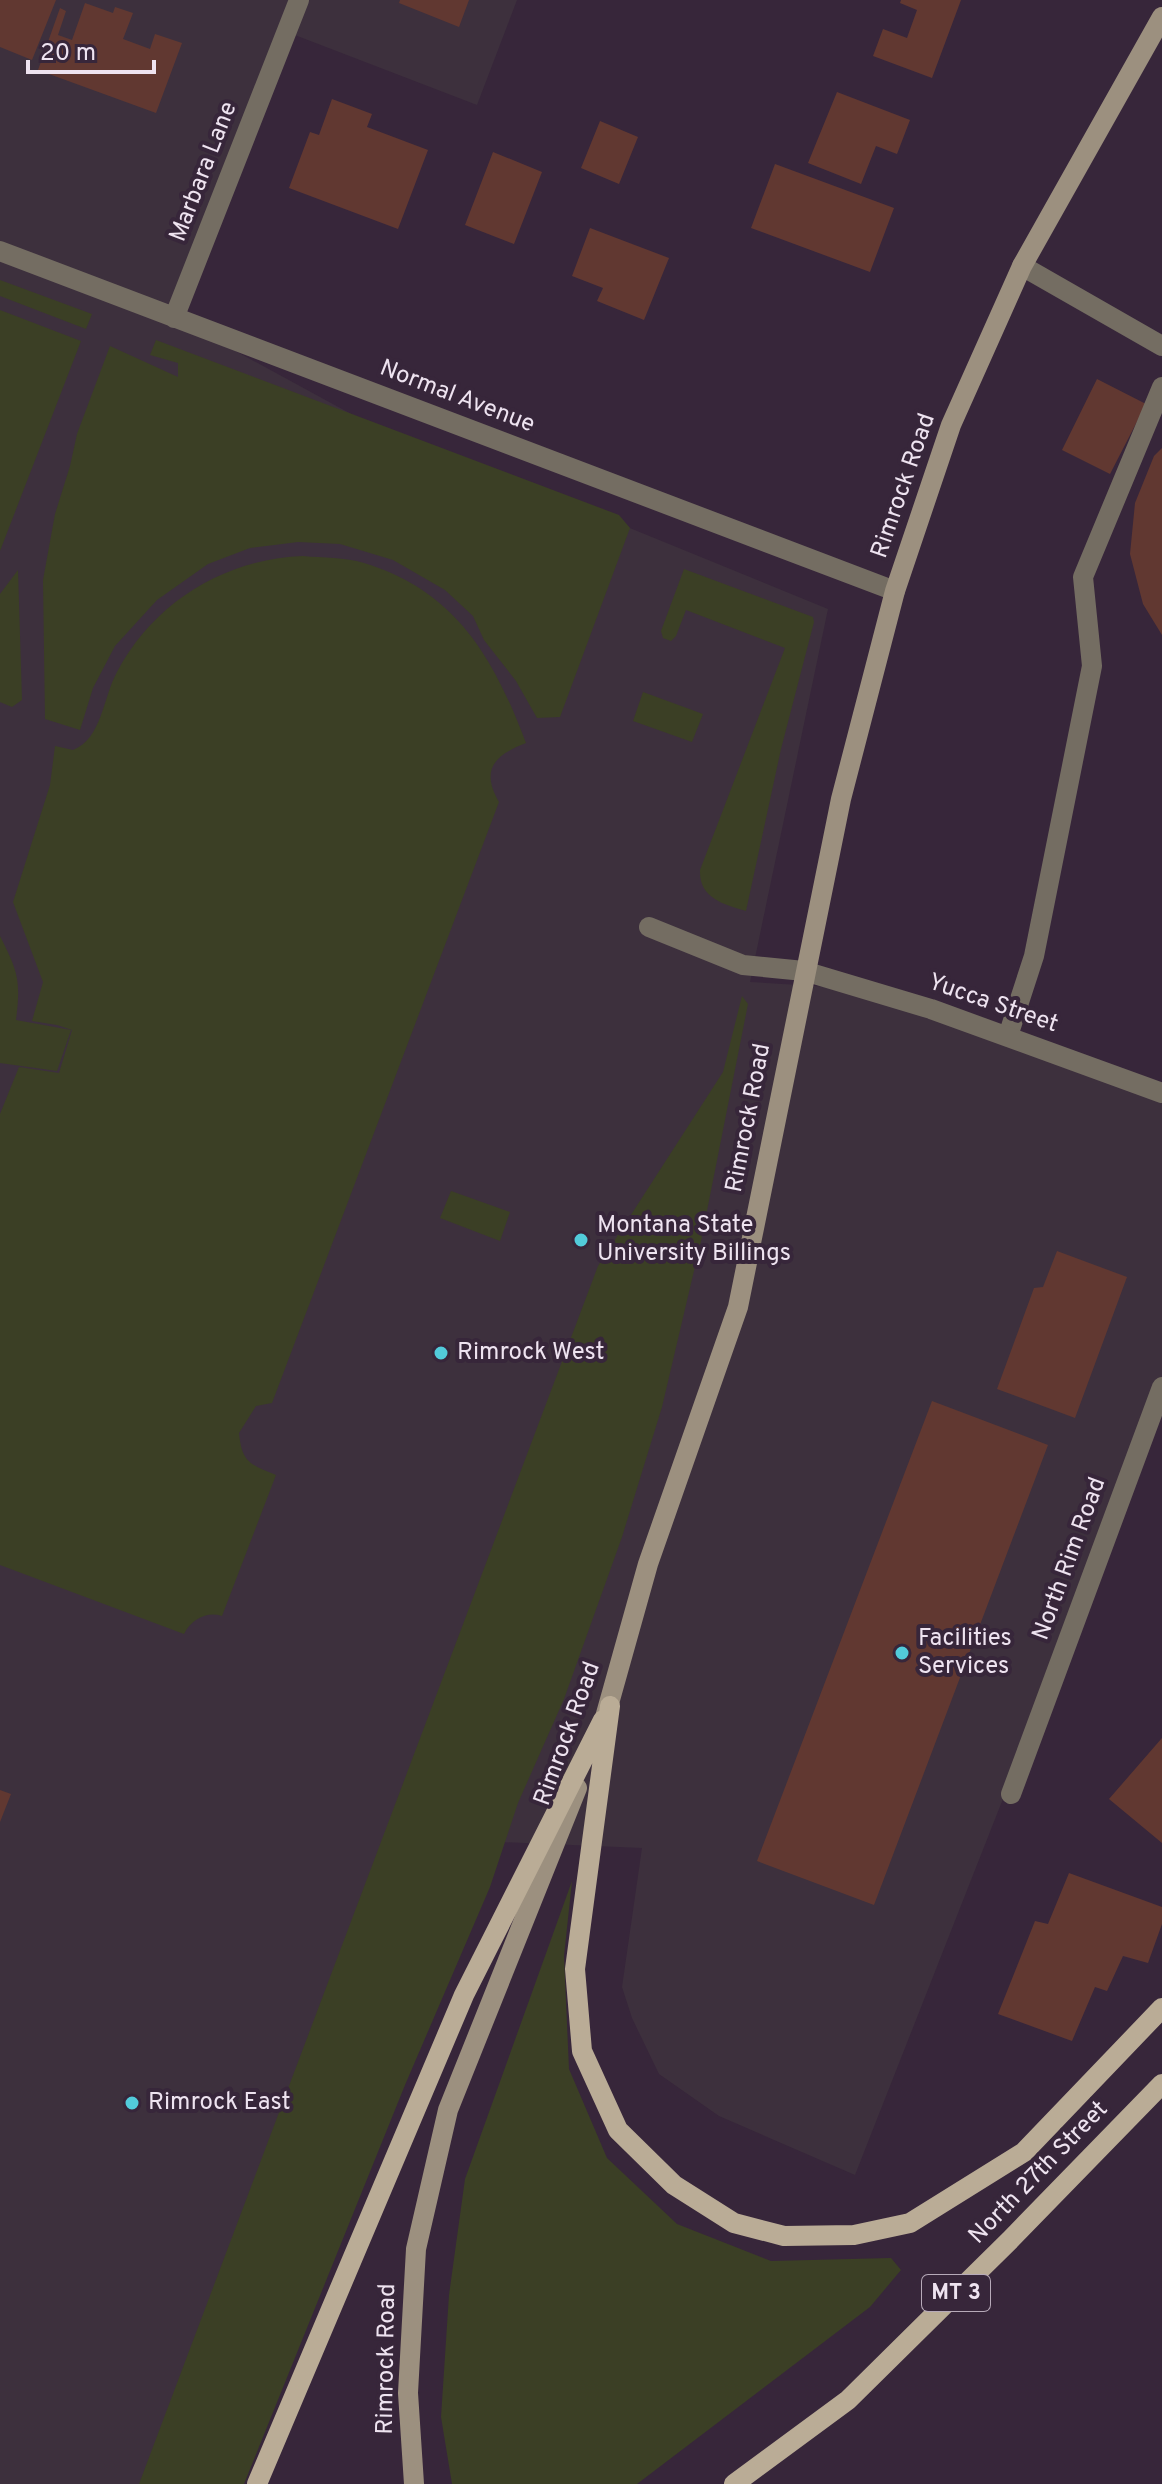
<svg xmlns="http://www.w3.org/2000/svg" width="1162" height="2484" font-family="Overpass,sans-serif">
	<rect width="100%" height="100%" fill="#37263a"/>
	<path fill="#3d303d" d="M0 0H517L477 105 287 32 175 318 353 415 828 609 750 982 864 989 1162 1093V1387L1104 1542 855 2175 719 2116 659 2074 632 2018 622 1987 642 1848 501 1842 219 2484H0Z"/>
	<path fill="#3b3f25" d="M0 280 92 314 86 329 0 296Z
		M0 310 81 341 0 551Z
		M156 340 619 515 630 528 560 717 537 718 516 681 484 640 473 616 445 590 393 560 340 544 298 542 250 548 208 564 157 600 115 646 93 688 80 730 45 719 43 580 55 514 70 466 77 434 110 346 178 377V363L150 355Z
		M303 556C323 558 345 557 364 563 456 591 494 658 526 743 495 755 480 769 499 802L272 1403 256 1406 239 1433C242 1463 250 1464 276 1475L222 1616C206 1611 191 1620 184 1634L0 1565V1114L19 1067 59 1073 72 1030 57 1025 32 1021 43 982 13 902 50 785 55 746 73 750C102 739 103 697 117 672 154 602 225 559 303 556Z
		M684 569 813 617 814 622 781 749 746 911C723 904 699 898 700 870L785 648 686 610 676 636 671 641 663 638 661 631Z
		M18 570 22 700 12 707 0 702V594Z
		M643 692 703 714 692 742 633 721Z
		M0 936C18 972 21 980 16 1020L71 1030 57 1071 0 1063Z
		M742 996 748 1004 701 1241 662 1407 622 1537 564 1699 518 1803 490 1887 405 2085 244 2484H139L598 1266 723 1072Z
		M451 1191 510 1212 500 1241 440 1218Z
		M572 1881 564 1956 569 2069 607 2158 677 2224 771 2261 891 2258 901 2270 870 2307 637 2484H452L441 2417 449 2295 465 2179Z"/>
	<path fill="#613831" d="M0 0H56L32 60 0 47Z
		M400 0H469L459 27 399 3Z
		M901 0H961L932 78 873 56 883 29 907 38 917 10 900 3Z
		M85 3 113 13 115 7 133 13 123 39 150 49 155 34 182 43 156 113 38 70 60 8 66 11 58 35 72 40Z
		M837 92 910 120 897 154 876 146 861 184 808 163Z
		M332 99 372 114 367 127 428 150 398 229 289 188 310 132 319 135Z
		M600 121 638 137 619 184 581 168Z
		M493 152 542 172 514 244 465 225Z
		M775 164 894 208 870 272 751 228Z
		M590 228 669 258 644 320 597 301 603 288 572 276Z
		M1097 379 1146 404 1110 474 1062 450Z
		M1162 448V635L1143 604 1130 554 1135 503 1154 456Z
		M1057 1251 1127 1277 1075 1418 997 1389 1034 1288 1043 1287Z
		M932 1401 1048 1445 874 1905 757 1861Z
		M1162 1738V1843L1109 1799Z
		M0 1790 11 1794 0 1822Z
		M1069 1873 1162 1907V1924L1148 1963 1123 1956 1107 1991 1095 1987 1072 2041 998 2014 1035 1921 1048 1924Z"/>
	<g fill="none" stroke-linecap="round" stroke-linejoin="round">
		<path stroke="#746d62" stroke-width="20" d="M1022 266 1162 346
			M649 927 743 965 804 971
			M1008 1036 1034 956 1092 666 1083 577 1162 387"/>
		<path stroke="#746d62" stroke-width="20" d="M0 251 895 591
			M174 318 299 0
			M804 971 931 1009 1162 1093
			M1011 1794 1162 1387"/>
		<path stroke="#9c907f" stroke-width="20" d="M604 1721 648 1564 738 1307 841 799 895 591 951 425 1022 266 1162 17
			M414 2484 408 2393 416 2249 448 2110 577 1788"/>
		<path stroke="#baac96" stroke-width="20" d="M610 1706 575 1969 582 2051 618 2130 674 2185 734 2223 784 2236 854 2235 910 2223 1024 2152 1162 2008
			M257 2484 464 1995 603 1720
			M734 2484 848 2400 1011 2239 1162 2084"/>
	</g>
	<g fill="#52cbda" stroke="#37263a" stroke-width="3">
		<circle cx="581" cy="1240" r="8"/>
		<circle cx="441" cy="1353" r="8"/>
		<circle cx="902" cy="1653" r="8"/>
		<circle cx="132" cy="2103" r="8"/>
	</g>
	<g text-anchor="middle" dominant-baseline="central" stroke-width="8" stroke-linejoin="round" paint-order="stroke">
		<rect fill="#37263a" stroke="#b7aab9" stroke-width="2" x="922" y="2275" width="68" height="36" rx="6"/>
		<g font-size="22" font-weight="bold" fill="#eee3f0">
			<text x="956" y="2293">MT 3</text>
		</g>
		<g font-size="24" fill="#eee3f0" stroke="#37263a">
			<text transform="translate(204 172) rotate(-69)">Marbara Lane</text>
			<text transform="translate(457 397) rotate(21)">Normal Avenue</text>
			<text transform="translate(904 486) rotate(-71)">Rimrock Road</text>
			<text transform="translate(993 1004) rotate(19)">Yucca Street</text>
			<text transform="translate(749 1118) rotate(-79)">Rimrock Road</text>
			<text transform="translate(1070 1559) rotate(-70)">North Rim Road</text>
			<text transform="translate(568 1734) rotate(-70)">Rimrock Road</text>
			<text transform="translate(1039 2173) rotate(-46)">North 27th Street</text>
			<text transform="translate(387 2359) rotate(-89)">Rimrock Road</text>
		</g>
		<g font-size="24" fill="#eee3f0" stroke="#37263a" text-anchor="start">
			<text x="597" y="1226">Montana State<tspan x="597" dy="28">University Billings</tspan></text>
			<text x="457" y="1353">Rimrock West</text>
			<text x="918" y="1639">Facilities<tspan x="918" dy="28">Services</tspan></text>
			<text x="148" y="2103">Rimrock East</text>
		</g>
	</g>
	<path d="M28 60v12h126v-12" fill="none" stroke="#eee3f0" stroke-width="4"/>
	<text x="40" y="60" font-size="24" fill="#eee3f0" stroke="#37263a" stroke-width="6" paint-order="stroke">20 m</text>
</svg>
